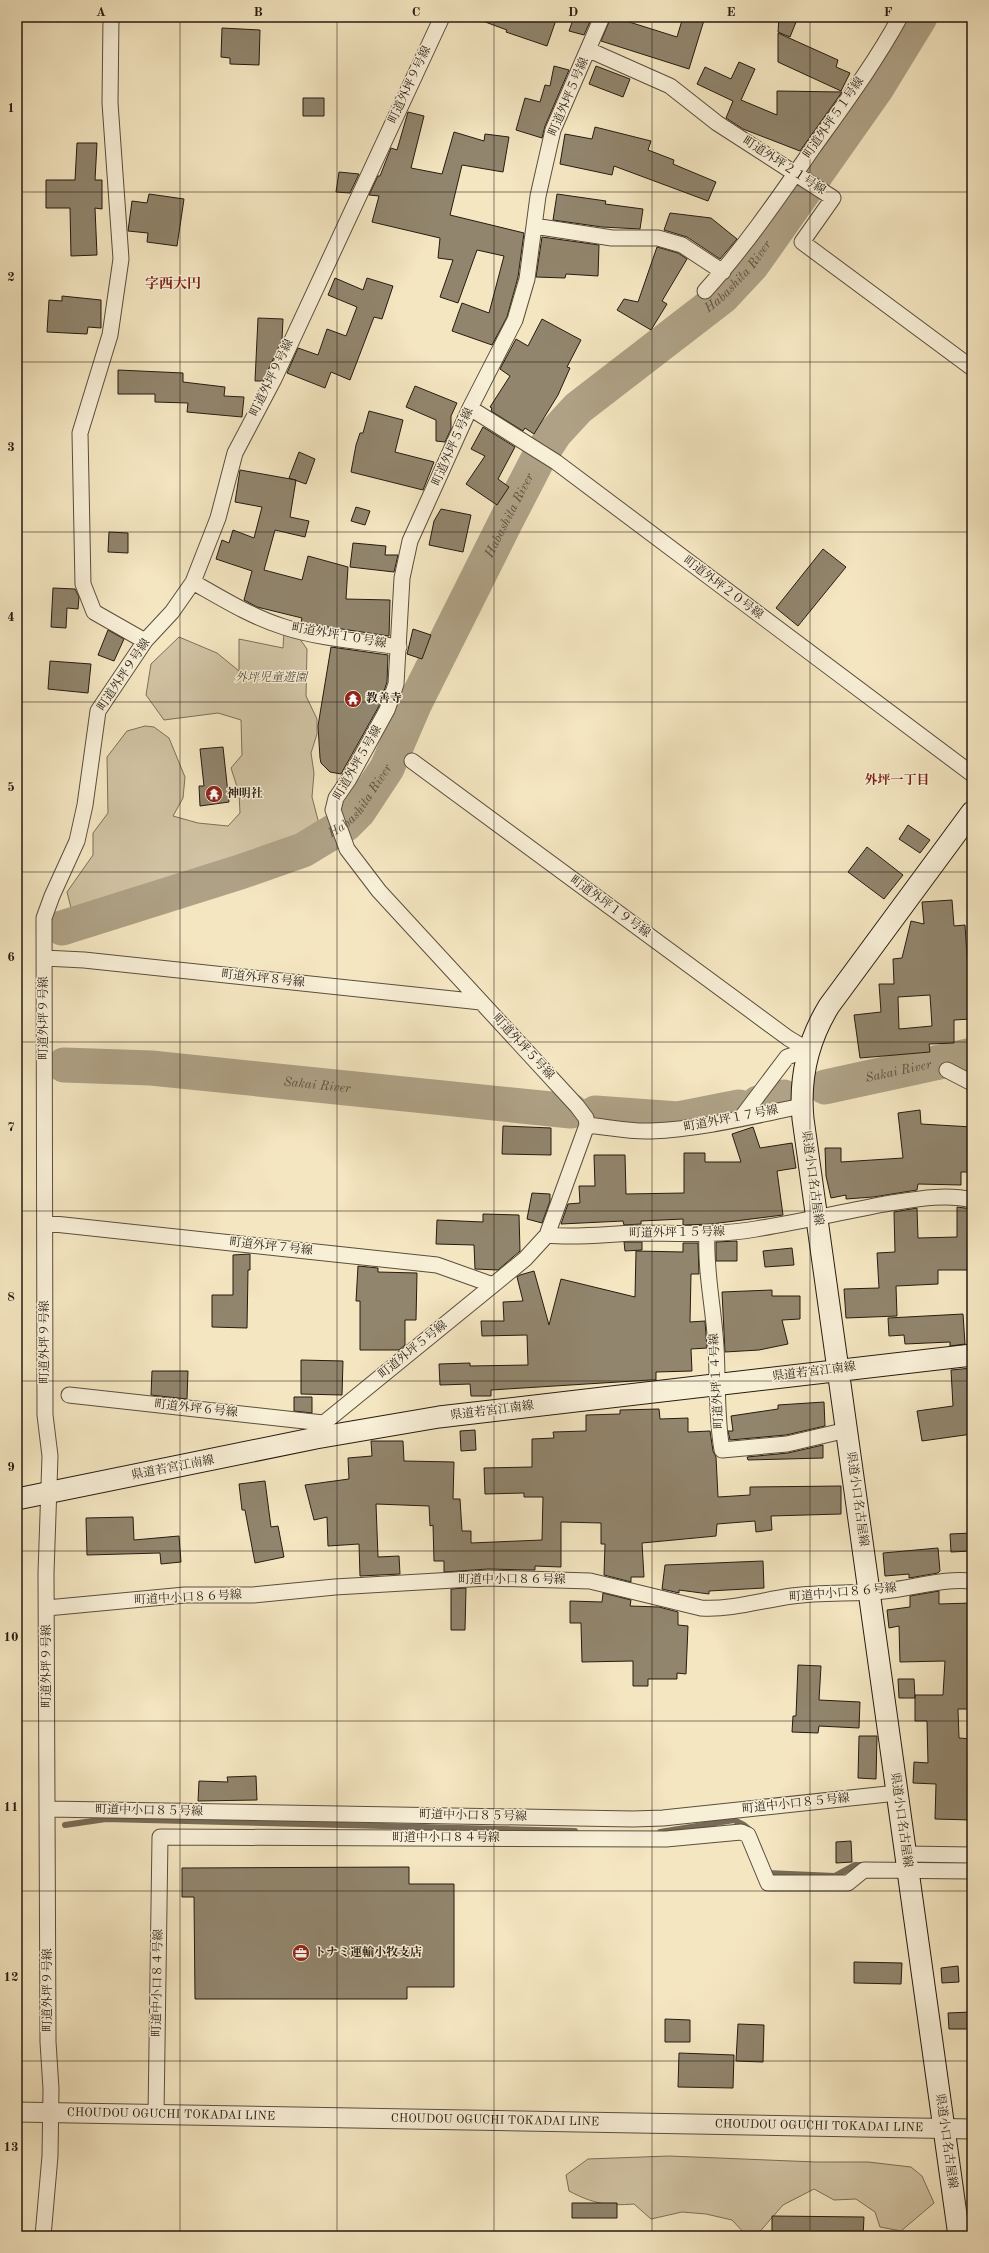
<svg xmlns="http://www.w3.org/2000/svg" width="989" height="2253" font-family="'Old Standard TT','Noto Serif JP',serif">
	<rect width="100%" height="100%" fill="#f4e6c1"/>
	<filter id="stains"><feTurbulence type="fractalNoise" baseFrequency=".005" numOctaves="4"/><feColorMatrix values="0 0 0 0 .2 0 0 0 0 .09 0 0 0 0 .02 0 0 0 .5 -.17"/></filter>
	<radialGradient id="worn" r=".72"><stop offset=".6" stop-color="#630" stop-opacity="0"/><stop offset="1" stop-color="#630" stop-opacity=".3"/></radialGradient>
	<path fill="#d1c3a3" stroke="#7c6f5a" d="M284 631 297 635 307 649 306 696 317 719V734L311 753 314 773 312 797 318 820 320 845 297 861 251 877 215 893 181 901 149 913 93 928 71 908 67 892 93 855V833L108 813 107 757 127 731 145 726 154 727 169 738 185 777 183 798 173 816 198 823 228 826 240 813 239 793 231 768 242 755 241 720 218 713 164 720 146 695 151 664 179 637 217 653 239 671V639L283 648Z
		M669 2156 816 2162H868L911 2167 922 2176 934 2203 901 2231 880 2227 875 2212 856 2199 834 2200 814 2189 783 2205 756 2236H747L732 2220 706 2214 682 2212 651 2219 634 2204C607 2206 594 2204 569 2191L566 2175 588 2159Z"/>
	<g fill="none" stroke-linecap="round" stroke-linejoin="round">
		<path stroke="#786b57" stroke-width="6" d="M65 1825 106 1819 575 1831
			M660 1832 734 1820 744 1825 751 1831
			M920 1862 972 1863
			M767 1871V1873L835 1876 855 1865H865"/>
		<g stroke="#aea185" stroke-width="35">
			<path id="s1" d="M62 928 240 872 303 850 346 824 358 812 387 768 414 705 505 523 538 459 555 433 578 408 722 297 752 265 876 89 920 17"/>
			<path id="s2" d="M64 1065 151 1068 571 1111"/>
			<path id="s3" d="M825 1087 972 1055"/>
			<path d="M758 1103 784 1097"/>
			<path d="M595 1113 678 1119 739 1107"/>
		</g>
	</g>
	<path fill="#91856d" stroke="#261b11" fill-rule="evenodd" d="M478 17H557L547 46 506 32 507 30 477 19Z
		M574 17H592L584 35 569 31Z
		M611 17H627L626 21 677 37 683 17H705L689 69 601 41Z
		M779 17H798L790 37 778 32Z
		M222 28 260 30 259 65 230 64V58L221 57Z
		M778 33 838 60 836 67 850 73 841 91 778 62Z
		M739 62 755 69 741 100 777 115V91L842 92 800 151 743 129 726 118 733 101 697 84 705 67 731 79Z
		M554 66 569 70 545 126 542 138 516 130 525 98 540 102 545 85 550 86Z
		M596 66 630 79 623 97 589 84Z
		M303 98H324V116H303Z
		M408 112 424 116 411 168 442 174 454 132 484 141 485 134 509 137 503 172 462 165 450 215 524 233 518 277 507 317 492 345 452 331 462 303 489 313 504 256 477 250 458 303 440 297 453 260 438 258 440 238 372 222 379 196 369 195 378 176H380L391 148 397 150Z
		M595 127 651 141 648 150 674 160 673 164 716 182 708 201 614 166 612 175 560 164 565 134 592 139Z
		M77 143H97L95 180H102V209L95 208 97 255 71 256 70 208H46V180H75Z
		M339 172 359 174 350 193 336 192Z
		M149 194 184 199 177 246 147 242 148 233 128 231 132 201 147 203Z
		M557 194 606 201 605 204 643 209 640 229 602 227 553 220Z
		M670 213 711 218 737 239 720 259 687 237 664 230Z
		M542 237 599 245 598 276 566 274 565 278 536 277Z
		M657 247 678 253 687 259 662 301 667 304 651 330 617 310 624 299 638 302Z
		M335 278 363 290 367 278 393 286 382 319 374 317 350 380 331 372 325 388 287 373 298 348 318 355 327 329 346 336 357 307 328 295Z
		M62 296 101 300V328L88 327 87 334 47 332 49 300 62 301Z
		M258 318 283 319 282 340 263 381H255Z
		M542 319 581 340 567 367 570 368 558 395 534 434 525 428 523 431 491 411 492 408 490 407 510 376 500 369 516 339 528 346Z
		M118 370 183 373V382L225 387 224 396 244 397 242 417 187 412 188 403 155 402V394H118Z
		M415 386 457 403 451 416V429L445 442 436 441V420L406 407Z
		M369 411 403 420 395 452 434 462 423 490 351 472 356 445 360 433H363Z
		M483 427 515 447 498 479 509 487 497 505 466 484 485 456 471 449Z
		M299 452 315 459 306 484 289 478Z
		M240 470 296 480 290 517 309 521 305 537 275 530 264 570 302 580 308 556 348 567 346 599 390 600 389 636 301 623 302 618 257 607 244 600 252 571 216 559 222 540 229 543 233 530 254 538 262 507 235 502Z
		M356 507 370 511 365 525 351 521Z
		M441 509 471 515 463 552 429 545 434 521Z
		M109 532 128 533V553L108 552Z
		M353 543 386 546 385 555H398L394 572 350 567Z
		M823 549 846 567 798 626 776 608Z
		M53 588 75 589 79 597 78 609 67 608 66 628 51 627Z
		M413 629 431 635 422 659 407 654Z
		M108 630 124 639 114 661 98 655Z
		M331 647 388 655 387 682 379 706 341 774 330 772 321 763 320 758 318 726Z
		M50 661 91 664 88 693 48 689Z
		M223 747 229 802 200 806 199 786H204L200 749Z
		M908 825 930 840 920 853 899 839Z
		M867 847 903 875 884 899 848 872Z
		M952 900 954 926 965 925 971 1019 954 1020V1043L929 1044 930 1052 860 1058 854 1015 881 1012 879 984H894L893 959 902 958 911 921 924 924 922 902ZM930 995 932 1026 899 1029 898 997Z
		M920 1110 921 1124 972 1127V1172H961V1185L918 1184 917 1190 873 1197 846 1199V1195L831 1198 826 1176 825 1148H841V1162L903 1158 898 1113Z
		M503 1126 551 1128V1155L502 1154Z
		M753 1127 760 1148 792 1143 796 1168 777 1171 783 1215 711 1224 683 1225V1219L641 1221V1224L624 1225 623 1221 561 1224 568 1204 580 1203 579 1186H595L594 1155H625L626 1194 684 1193V1153H705V1162H741L732 1134Z
		M532 1193 550 1194V1201L542 1223 527 1219Z
		M957 1207 972 1209V1270H938V1284L896 1286 897 1316 846 1318 844 1289 879 1288 877 1253 895 1252 894 1212 917 1208 918 1238 957 1237Z
		M483 1214 519 1215 520 1251 498 1270 475 1269 474 1245 436 1244 437 1220 483 1222Z
		M737 1241V1261H716V1242Z
		M624 1242H642V1250L625 1251Z
		M683 1243H698L699 1274H691L690 1322 705 1321 707 1348 691 1349 692 1371 656 1372V1380H650L491 1390V1396H471L470 1384 440 1385 439 1364 470 1363V1366L528 1365 527 1335 482 1336 481 1321H504L503 1302 523 1301 517 1277 520 1275 534 1271 549 1325 561 1279 635 1297 636 1251 683 1252Z
		M792 1248 794 1265 765 1267 763 1251Z
		M250 1254V1270H248L247 1328 212 1327V1295H233V1255Z
		M358 1266 378 1268V1272L417 1273 416 1320H405V1345L399 1350H360V1301H356Z
		M772 1290V1296H800V1319L782 1320 788 1344 759 1350 725 1352 722 1292Z
		M963 1314 965 1344 950 1346V1342L905 1344 904 1335 889 1336 888 1318Z
		M301 1360 343 1361 342 1395 301 1394Z
		M972 1368V1434L922 1441 917 1411 953 1406 951 1370Z
		M152 1371H188L187 1399 151 1395Z
		M294 1397H312V1413L294 1411Z
		M824 1402 825 1426 786 1435 730 1440 728 1431H733L731 1416 778 1409V1405Z
		M659 1409 660 1419 688 1418V1432L710 1431 713 1451 716 1457 718 1497 750 1495V1487L841 1486V1514L771 1516 772 1530 756 1532 755 1521 717 1524 716 1536 642 1543 644 1577H631V1582L604 1575 605 1544H601V1523L561 1522V1567L535 1566V1570H529L488 1569 444 1572V1561H434L433 1525 430 1526 429 1506 376 1504 378 1557 399 1556 400 1574 360 1576 359 1544 328 1546 327 1517 314 1520 305 1485 349 1479 348 1458 372 1456 371 1441H403L404 1461 454 1462 453 1499H460L462 1531H471V1543L542 1540 543 1497H524V1493L485 1494 484 1468 532 1467V1439L554 1438 553 1432 586 1431V1415L620 1414V1410Z
		M475 1430 476 1450 461 1451 460 1431Z
		M823 1445V1458L748 1460 747 1457 788 1453Z
		M265 1481 271 1527 278 1526 284 1557 255 1563 245 1510H242L239 1484Z
		M133 1517 134 1540 179 1536 181 1562 161 1564 160 1553 87 1555 86 1518Z
		M972 1533V1551L951 1552 950 1534Z
		M938 1548 940 1571 938 1573 909 1578V1574L885 1576 883 1553Z
		M763 1561 764 1588 709 1591V1594L679 1590V1593L662 1589 665 1565Z
		M466 1588 465 1630H451V1589Z
		M939 1591V1604L972 1603V1709H958L959 1738 972 1739 971 1820 935 1819 936 1784 913 1783 914 1762 928 1763 927 1721H915V1695H943L945 1661 900 1662 899 1626 889 1628 887 1610 910 1607V1596Z
		M603 1593 631 1600 630 1606 659 1607 678 1612V1625L688 1626 686 1674 677 1673V1679H648V1686H633V1661L582 1662 581 1623H570V1601L602 1602Z
		M798 1665 821 1666 819 1700 860 1702 859 1728 819 1726 818 1733 792 1732 793 1716H796Z
		M898 1679H914L915 1698H899Z
		M859 1736H877L876 1779 858 1778Z
		M256 1776 257 1800 198 1801 199 1781 228 1782 227 1777Z
		M851 1841 852 1862 836 1863V1842Z
		M409 1867V1884H454V1987H407V1999H195L194 1897H182V1868Z
		M854 1962 902 1963 901 1984 854 1983Z
		M958 1966 959 1982 942 1983 941 1968Z
		M972 2012V2029H949L948 2013Z
		M665 2019 690 2020V2042H665Z
		M738 2024 764 2025 763 2062 736 2061Z
		M679 2053 734 2055 733 2088 678 2087Z
		M572 2203H617V2218H572Z
		M772 2216 864 2217 863 2236H772Z"/>
	<g fill="none" stroke-linecap="round" stroke-linejoin="round">
		<defs>
			<path id="minor" d="M111 17 110 103 121 259 110 335 80 433 83 584 94 612 145 641
				M589 50 670 86 717 123 833 198 802 242 972 368
				M534 226 612 238H658L682 245 723 272
				M705 291C745 247 779 197 813 148 843 106 875 63 900 17
				M470 408 556 462 972 774
				M193 582C223 599 252 617 284 627 321 639 361 641 399 647
				M412 761 788 1038 808 1050
				M44 958 84 960 481 1002
				M947 1070 972 1083
				M741 1118 787 1057 808 1050
				M587 1125C608 1127 630 1132 651 1131 702 1129 752 1116 802 1106
				M45 1223 437 1265 493 1285
				M707 1234C705 1272 714 1309 716 1347 718 1381 716 1416 722 1450L787 1444 847 1430
				M547 1235C577 1238 606 1234 635 1233 676 1233 716 1236 756 1229 799 1222 842 1212 885 1204 912 1200 944 1193 972 1200
				M69 1395 323 1423
				M316 1438 319 1427 525 1259 547 1235 587 1125 586 1118 577 1106 379 891 347 849 333 810 336 798 349 779 387 710 396 684 402 578 410 541 470 408 515 320 527 279 538 196 553 130 602 17
				M47 1608 185 1595H253L335 1587 488 1578 590 1581 701 1608C732 1610 762 1600 792 1596 823 1592 854 1594 884 1591 914 1588 942 1578 972 1581
				M48 1809 633 1819 663 1818 897 1793
				M906 1854 972 1855
				M156 2115 160 1837 666 1839 741 1832 748 1835 768 1883H848L864 1870 972 1871
				M43 2236 50 2156 51 2089 48 2042 46 1573 50 1456 45 1415 44 918 52 896 77 841 85 805 98 711 145 641 172 612 193 582 218 518 235 453 274 379 442 17"/>
			<g id="tertiary">
				<path id="s4" d="M17 2112 972 2129"/>
			</g>
			<path id="secondary" d="M17 1499 316 1438 439 1417 972 1355
				M959 2236 803 1119C799 1078 807 1042 829 1006L972 812"/>
		</defs>
		<use href="#minor" stroke="#5a4e3d" stroke-width="17"/>
		<use href="#tertiary" stroke="#5a4e3d" stroke-width="21"/>
		<use href="#secondary" stroke="#261b11" stroke-width="23"/>
		<use href="#minor" stroke="#f8efd7" stroke-width="15"/>
		<use href="#tertiary" stroke="#f8efd7" stroke-width="19"/>
		<use href="#secondary" stroke="#f8efd7" stroke-width="21"/>
	</g>
	<path fill="none" stroke="#261b11" stroke-width="1" stroke-opacity="0.55" d="M180 17V2236M337 17V2236M494 17V2236M652 17V2236M810 17V2236M17 192H972M17 362H972M17 532H972M17 702H972M17 872H972M17 1042H972M17 1211H972M17 1381H972M17 1551H972M17 1721H972M17 1891H972M17 2061H972"/>
	<defs>
		<symbol id="temple-disc" viewBox="-11 -11 22 22"><circle r="9.5" fill="#8f2418" stroke="#f8efd7"/><path d="M0-6L5-2H3V0L6.5 2.5H4V6H1.5V3h-3V6H-4V2.5H-6.5L-3 0V-2H-5Z" fill="#fff"/></symbol>
		<symbol id="office-disc" viewBox="-11 -11 22 22"><circle r="9.5" fill="#8f2418" stroke="#f8efd7"/><path d="M-6-3h4V-5.5h4V-3h4V5H-6ZM-1-4.5V-3h2v-1.5ZM-6 0V1H6V0Z" fill="#fff"/></symbol>
	</defs>
	<g fill-rule="evenodd">
		<use href="#temple-disc" x="343" y="689" width="20" height="20"/>
		<use href="#temple-disc" x="204" y="784" width="20" height="20"/>
		<use href="#office-disc" x="291" y="1943" width="20" height="20"/>
	</g>
	<g text-anchor="middle" dominant-baseline="central" stroke-width="3" stroke-linejoin="round" paint-order="stroke">
		<g font-size="12" fill="#261b11" stroke="#f8efd7">
			<text transform="translate(410 85) rotate(-65)">町道外坪９号線</text>
			<text transform="translate(569 97) rotate(-67)">町道外坪５号線</text>
			<text transform="translate(834 118) rotate(-55)">町道外坪５１号線</text>
			<text transform="translate(784 166) rotate(33)">町道外坪２１号線</text>
			<text transform="translate(272 378) rotate(-64)">町道外坪９号線</text>
			<text transform="translate(453 447) rotate(-66)">町道外坪５号線</text>
			<text transform="translate(723 588) rotate(37)">町道外坪２０号線</text>
			<text transform="translate(339 636) rotate(10)">町道外坪１０号線</text>
			<text transform="translate(124 675) rotate(-56)">町道外坪９号線</text>
			<text transform="translate(358 763) rotate(-60)">町道外坪５号線</text>
			<text transform="translate(610 907) rotate(36)">町道外坪１９号線</text>
			<text transform="translate(263 979) rotate(6)">町道外坪８号線</text>
			<text transform="translate(44 1018) rotate(-90)">町道外坪９号線</text>
			<text transform="translate(523 1047) rotate(47)">町道外坪５号線</text>
			<text transform="translate(731 1119) rotate(-11)">町道外坪１７号線</text>
			<text transform="translate(812 1178) rotate(82)">県道小口名古屋線</text>
			<text transform="translate(677 1233) rotate(-1)">町道外坪１５号線</text>
			<text transform="translate(271 1247) rotate(6)">町道外坪７号線</text>
			<text transform="translate(45 1342) rotate(-90)">町道外坪９号線</text>
			<text transform="translate(413 1350) rotate(-39)">町道外坪５号線</text>
			<text transform="translate(814 1372) rotate(-7)">県道若宮江南線</text>
			<text transform="translate(717 1381) rotate(-93)">町道外坪１４号線</text>
			<text transform="translate(196 1409) rotate(6)">町道外坪６号線</text>
			<text transform="translate(492 1411) rotate(-7)">県道若宮江南線</text>
			<text transform="translate(173 1468) rotate(-11)">県道若宮江南線</text>
			<text transform="translate(857 1499) rotate(82)">県道小口名古屋線</text>
			<text x="512" y="1580">町道中小口８６号線</text>
			<text transform="translate(843 1593) rotate(-5)">町道中小口８６号線</text>
			<text transform="translate(188 1598) rotate(-3)">町道中小口８６号線</text>
			<text transform="translate(47 1666) rotate(-90)">町道外坪９号線</text>
			<text transform="translate(796 1804) rotate(-6)">町道中小口８５号線</text>
			<text transform="translate(149 1811) rotate(1)">町道中小口８５号線</text>
			<text transform="translate(473 1816) rotate(1)">町道中小口８５号線</text>
			<text transform="translate(901 1820) rotate(82)">県道小口名古屋線</text>
			<text x="446" y="1838">町道中小口８４号線</text>
			<text transform="translate(158 1983) rotate(-89)">町道中小口８４号線</text>
			<text transform="translate(48 1990) rotate(-90)">町道外坪９号線</text>
			<text stroke="none"><textPath href="#s4" startOffset="154">CHOUDOU OGUCHI TOKADAI LINE</textPath></text>
			<text stroke="none"><textPath href="#s4" startOffset="478">CHOUDOU OGUCHI TOKADAI LINE</textPath></text>
			<text stroke="none"><textPath href="#s4" startOffset="802">CHOUDOU OGUCHI TOKADAI LINE</textPath></text>
			<text transform="translate(946 2141) rotate(82)">県道小口名古屋線</text>
		</g>
		<g font-size="12" font-style="italic" fill="#594d3d" stroke="#f8efd7">
			<text x="271" y="678">外坪児童遊園</text>
		</g>
		<g font-size="12" font-weight="bold" fill="#261b11" stroke="#f8efd7" text-anchor="start">
			<text x="366" y="699">教善寺</text>
			<text x="227" y="794">神明社</text>
			<text x="314" y="1953">トナミ運輸小牧支店</text>
		</g>
		<g font-size="13" font-style="italic" fill="#5c513f" stroke="#f8efd7">
			<text stroke="none"><textPath href="#s1" startOffset="990">Habashita River</textPath></text>
			<text stroke="none"><textPath href="#s1" startOffset="654">Habashita River</textPath></text>
			<text stroke="none"><textPath href="#s1" startOffset="330">Habashita River</textPath></text>
			<text stroke="none"><textPath href="#s3" startOffset="75">Sakai River</textPath></text>
			<text stroke="none"><textPath href="#s2" startOffset="254">Sakai River</textPath></text>
		</g>
		<g font-size="13" font-weight="bold" fill="#7a1f14" stroke="#f8efd7">
			<text x="897" y="780">外坪一丁目</text>
		</g>
		<g font-size="14" font-weight="bold" fill="#7a1f14" stroke="#f8efd7">
			<text x="173" y="284">字西大円</text>
		</g>
	</g>
	<rect width="989" height="2253" fill="none" stroke="#f4e6c1" stroke-width="44"/>
	<rect x="22" y="22" width="945" height="2209" fill="none" stroke="#261b11" stroke-width="1.5"/>
	<g font-size="13" text-anchor="middle" font-weight="bold" fill="#261b11">
		<text x="101" y="16">A</text>
		<text x="258" y="16">B</text>
		<text x="416" y="16">C</text>
		<text x="573" y="16">D</text>
		<text x="731" y="16">E</text>
		<text x="888" y="16">F</text>
		<text x="11" y="112">1</text>
		<text x="11" y="281">2</text>
		<text x="11" y="451">3</text>
		<text x="11" y="621">4</text>
		<text x="11" y="791">5</text>
		<text x="11" y="961">6</text>
		<text x="11" y="1131">7</text>
		<text x="11" y="1301">8</text>
		<text x="11" y="1471">9</text>
		<text x="11" y="1641">10</text>
		<text x="11" y="1811">11</text>
		<text x="11" y="1981">12</text>
		<text x="11" y="2151">13</text>
	</g>
	<rect width="100%" height="100%" filter="url(#stains)"/>
	<rect width="100%" height="100%" fill="url(#worn)"/>
</svg>
